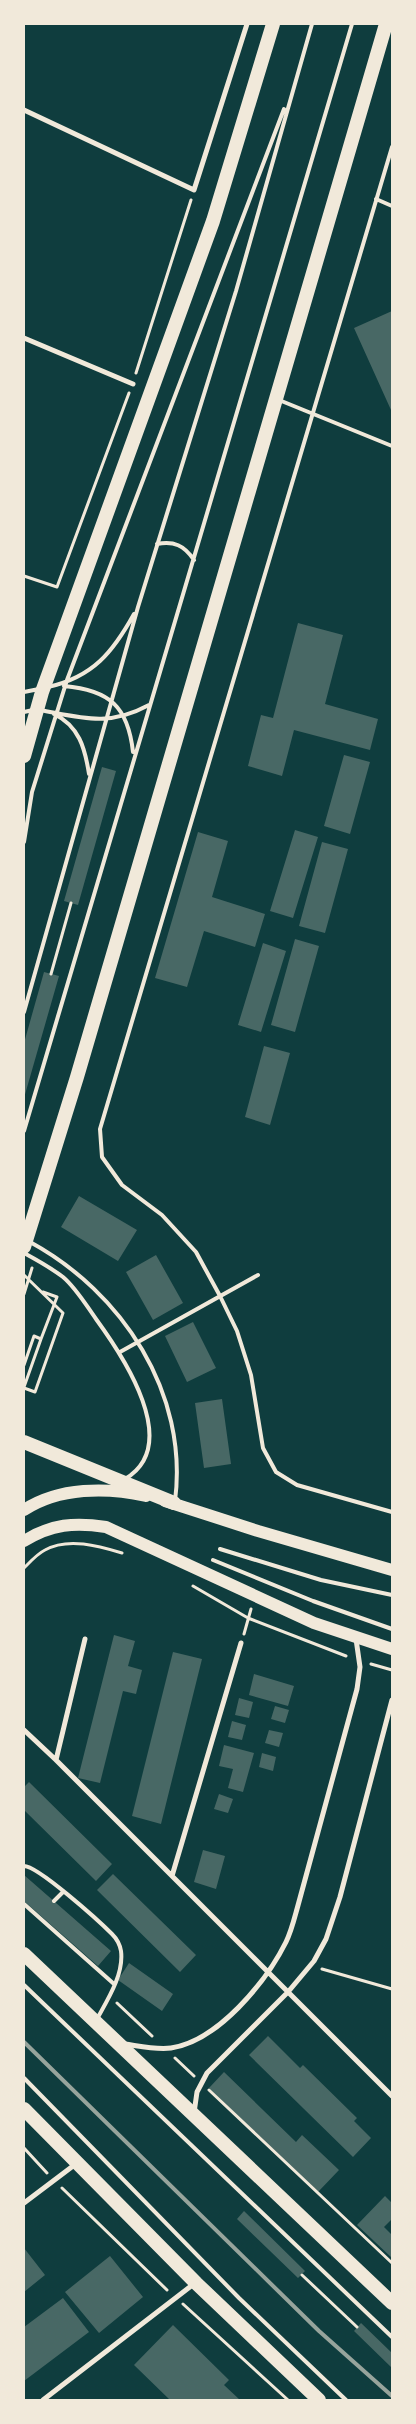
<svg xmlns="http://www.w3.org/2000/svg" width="416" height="2424" font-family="'IBM Plex Sans',sans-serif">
	<rect width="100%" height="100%" fill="#0f3d3e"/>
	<path fill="#486865" d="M392 311V409L391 410 354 328Z
		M298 623 343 635 325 704 378 719 370 750 294 730 282 776 248 766 261 715 273 718Z
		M344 755 370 762 350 834 324 826Z
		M102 767 116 771 78 905 64 901Z
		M295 830 318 837 293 918 270 911Z
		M198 832 228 841 212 897 265 914 255 947 204 931 187 987 155 978Z
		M322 842 348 849 325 933 299 926Z
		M295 939 319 946 295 1032 271 1025Z
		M263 943 286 951 261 1032 238 1025Z
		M44 972 59 976 24 1098V1043Z
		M264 1046 290 1053 270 1125 245 1117Z
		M79 1196 137 1230 118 1261 61 1227Z
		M156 1255 183 1303 153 1320 126 1272Z
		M193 1322 216 1368 187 1382 165 1336Z
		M222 1399 231 1464 204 1468 195 1403Z
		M114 1635 135 1641 128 1666 142 1670 136 1694 123 1691 100 1783 78 1778Z
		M173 1652 202 1659 161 1824 132 1816Z
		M254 1674 294 1686 288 1706 249 1695Z
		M239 1698 253 1702 249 1718 235 1715Z
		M275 1706 289 1710 285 1723 271 1719Z
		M232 1721 246 1725 242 1740 228 1737Z
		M269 1730 283 1733 279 1747 265 1743Z
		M224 1745 254 1753 243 1792 228 1788 233 1769 219 1766Z
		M262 1753 276 1757 273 1771 259 1767Z
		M29 1782 112 1864 96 1881 24 1810V1787Z
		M219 1794 233 1799 228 1813 214 1809Z
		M203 1850 225 1856 216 1889 194 1882Z
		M113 1874 196 1955 180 1972 97 1890Z
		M24 1875 111 1951 98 1966 24 1901Z
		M129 1963 173 1994 162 2011 118 1980Z
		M268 2036 300 2068 303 2065 357 2118 354 2121 371 2138 353 2157 249 2055Z
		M224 2072 296 2142 302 2135 339 2170 318 2192 209 2088Z
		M385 2196 392 2203V2219L384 2227 392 2235V2258L357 2225Z
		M244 2211 305 2271 298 2278 237 2219Z
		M24 2248 45 2275 24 2292Z
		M110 2256 143 2297 99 2333 65 2292Z
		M63 2298 89 2332 24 2381V2327Z
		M361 2323 392 2353V2368L354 2331Z
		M173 2325 229 2380 224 2385 240 2400H170L134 2365Z"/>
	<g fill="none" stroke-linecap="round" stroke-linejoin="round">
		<path stroke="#f1e9da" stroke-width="3" d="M136 373 191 200
			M24 576 57 587 129 393
			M51 974 71 903
			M24 1275 63 1313 35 1392 24 1388
			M24 1294 32 1268
			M41 1339 57 1297 43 1292
			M24 1365 34 1336 41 1339 24 1387
			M24 1568C30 1562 37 1554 45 1550 68 1537 99 1546 122 1553
			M193 1586 248 1618 346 1656
			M244 1634 251 1609
			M371 1664 392 1670
			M322 1969 392 1989
			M117 2003 152 2036
			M175 2058 194 2076
			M209 2090 392 2263
			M24 2148 47 2173
			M62 2188 167 2290
			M302 2275 357 2327
			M183 2304 288 2400"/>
		<path stroke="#f1e9da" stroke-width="4" d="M392 147 100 1129 102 1157 122 1185 162 1215 196 1252 220 1296 237 1331 251 1375 263 1448 276 1472 297 1485 392 1512
			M376 199 392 206
			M279 400 392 446
			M157 544C174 541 184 545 194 560
			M64 686C110 690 128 707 133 752
			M48 687C93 677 113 652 134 614
			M24 692 39 689
			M40 710C83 718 108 727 149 705
			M24 712 33 710
			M54 714C79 726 85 748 89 774
			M24 842 32 792 67 680 284 109
			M24 1012 138 607 236 291 312 24
			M24 1131 352 24
			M30 1242C122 1292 189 1393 175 1501
			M24 1253C37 1260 51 1268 63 1277 76 1288 86 1305 96 1319 123 1356 183 1445 125 1479
			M120 1352 258 1275
			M220 1549 321 1580 392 1595
			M213 1560 313 1601 392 1629
			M24 1866C38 1866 99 1921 112 1934 116 1938 120 1945 121 1951 124 1974 108 1999 97 2019
			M54 1901 63 1892
			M24 1904 114 1984
			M24 1985 392 2337
			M24 2078 239 2298 346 2400"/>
		<path stroke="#f1e9da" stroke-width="5" d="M24 110 194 190 247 24
			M24 338 133 384
			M24 1730 56 1760 392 2096
			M56 1760 85 1639
			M172 1876 241 1643
			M125 2044C139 2046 156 2050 171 2048 218 2041 266 1982 286 1942 291 1932 294 1920 297 1909L357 1689 360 1667 356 1639
			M194 2113 197 2092 207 2073 288 1992 314 1961 326 1939 340 1897 392 1700
			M24 2203 77 2163
			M43 2400 195 2283"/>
		<path stroke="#f1e9da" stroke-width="12" d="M165 1501 258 1531 392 1570
			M24 1510C59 1487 107 1487 146 1496
			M24 1541C51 1524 75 1522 106 1527L314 1623 392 1649"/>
		<path stroke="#f1e9da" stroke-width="14" d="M24 756 42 692 213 221 273 24
			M24 1247 77 1077 386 24
			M24 1442 174 1503
			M24 1954 392 2303
			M24 2109 196 2283 319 2400"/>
		<path stroke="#97a49c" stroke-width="4" d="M24 2042 319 2331 392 2396"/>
	</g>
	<rect width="416" height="2424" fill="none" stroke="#f1e9da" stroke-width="50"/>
</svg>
